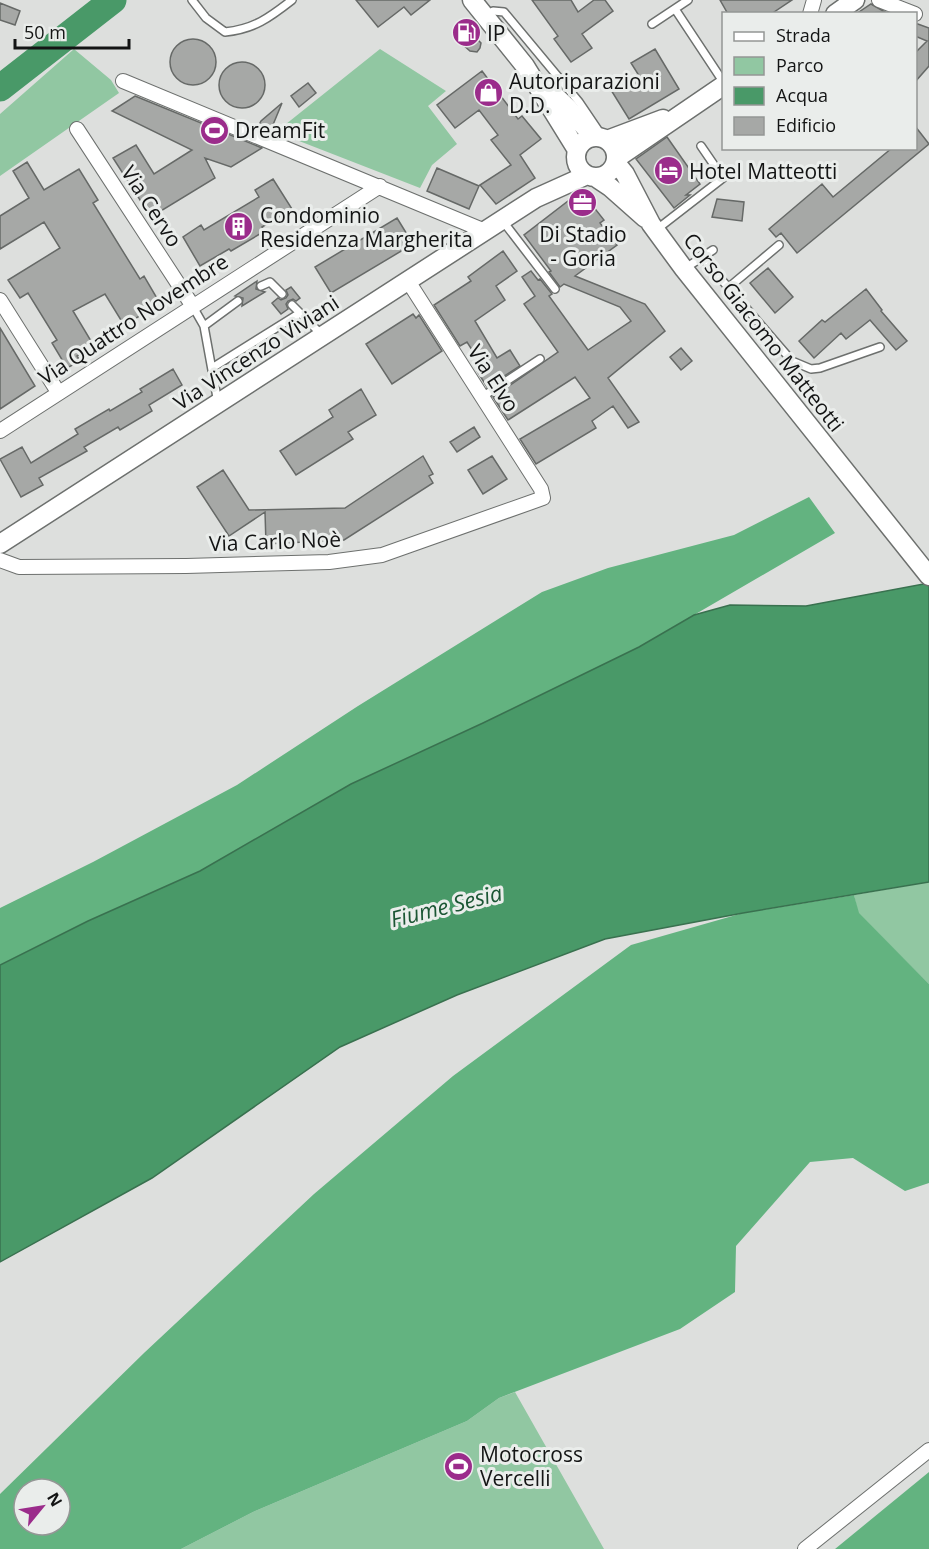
<svg xmlns="http://www.w3.org/2000/svg" width="929" height="1549" font-family="'Open Sans',sans-serif">
	<rect width="100%" height="100%" fill="#dddfdd"/>
	<path fill="#91c7a2" d="M74 49 111 80 119 93 0 176V114Z
		M380 49 446 91 428 106 457 144 432 165 420 188 276 132Z
		M929 882V984L858 913 854 895Z
		M515 1392 604 1549H181L253 1512 467 1421 499 1398Z"/>
	<path fill="#63b380" fill-rule="evenodd" d="M809 497 835 533 639 647 483 723 351 784 200 871 88 921 0 965V908L93 862 237 785 358 706 542 592 608 568 734 535Z
		M854 895 859 913 929 984V1183L905 1191 853 1158 810 1162 736 1246 735 1292 680 1329 499 1398 467 1421 253 1512 181 1549H0V1494L144 1353 314 1194 453 1076 631 945 743 913ZM24 1489H60V1525H24Z
		M929 1472V1549H835Z"/>
	<path fill="#499968" stroke="#39714f" stroke-width="1.5" d="M929 583V882L743 913 605 939 457 995 340 1047 152 1178 0 1262V965L88 921 200 871 351 784 483 723 639 647 694 615 730 605 806 606Z"/>
	<g fill="none" stroke-linecap="round" stroke-linejoin="round">
		<path stroke="#499968" stroke-width="27" d="M0 88 113 0"/>
	</g>
	<path fill="#a6a8a6" stroke="#666967" stroke-width="1.5" d="M356 0H430L411 15 404 7 378 27Z
		M532 0H571L578 12 594 0H605L613 11 582 34 592 48 571 62 554 39 558 36Z
		M720 0H792L771 14H728Z
		M0 3 20 11 15 25 0 20Z
		M871 4 885 12 856 14Z
		M915 23 929 28V66L915 82V53L927 41 915 36Z
		M475 37 481 43 480 48 477 52 470 51 461 43Z
		M170 62a23 23 0 1 1 46 0a23 23 0 1 1-46 0Z
		M655 49 679 89 629 119 611 90 638 74 631 63Z
		M219 85a23 23 0 1 1 46 0a23 23 0 1 1-46 0Z
		M482 71 518 119 522 116 541 139 520 155 535 178 496 204 480 185 511 165 491 140 498 135 479 110 455 128 437 105Z
		M308 83 316 93 299 107 291 96Z
		M135 96 262 148 231 167 205 158 215 178 151 217 113 158 136 145 154 174 192 150 112 111Z
		M282 103 270 132 258 127 261 121Z
		M915 126 929 144 797 253 781 233 776 237 769 229 822 184 833 197 892 148H915Z
		M667 137 700 184 686 195H690L674 208 636 159Z
		M27 162 44 190 79 169 98 200 93 203 140 279 144 276 158 300 150 304 152 309 124 325 105 294 73 311 94 346 77 356 80 361 67 368 52 343 57 340 28 293 20 298 8 280 60 248 44 222 0 249V216L29 198 13 171Z
		M437 168 479 186 469 209 427 191Z
		M273 179 292 209 262 227 265 231 231 251 229 249 200 266 183 237 201 225 204 230 259 197 255 190Z
		M581 191 604 220 600 223 617 245 575 276 645 304 665 331 608 378 639 422 628 428 613 406 592 421 596 428 536 464 520 439 590 398 575 377 508 420 493 397 558 352 524 304 535 296 522 277 531 271 538 280 540 279 552 294 549 296 588 350 631 321 620 307 564 284 560 287 549 272 551 271 524 235Z
		M717 199 744 202 742 221 712 217Z
		M397 218 413 244 331 293 315 267Z
		M503 251 517 271 496 286 505 300 475 321 497 358 510 350 520 366 487 387 477 371 483 367 467 342 460 346 434 305 471 281 468 277Z
		M768 268 793 297 775 313 750 283Z
		M257 281 256 289 265 292 242 306 243 298 235 296Z
		M291 287 300 298 296 301 293 299 288 301 286 304 288 309 281 314 272 303 278 298 281 300 286 298 288 295 286 290Z
		M866 289 882 310 881 311 907 341 896 350 870 320 846 339 841 333 814 358 799 341 822 320 825 322Z
		M413 314 416 318 419 315 442 351 392 384 366 344Z
		M0 328 35 386 0 409Z
		M681 348 692 361 681 370 670 357Z
		M173 369 182 385 149 405 152 411 120 430 118 427 84 447 87 451 39 478 43 485 21 497 0 459 22 447 31 463 78 434 75 429 109 409 110 411 142 392 140 389Z
		M361 389 376 415 348 432 353 439 296 475 280 451 333 417 329 410Z
		M474 427 480 437 457 452 450 442Z
		M423 456 433 474 429 476 433 483 344 540 266 544 265 512 229 536 197 487 223 470 249 510 345 508Z
		M492 456 507 479 483 494 468 470Z"/>
	<g fill="none" stroke-linecap="round" stroke-linejoin="round">
		<defs>
			<path id="lane" d="M192 0 206 18 225 32C254 29 269 18 292 0
				M675 9 724 83
				M485 16 493 11 504 12 579 102 600 133
				M652 24 688 0
				M502 220 555 289
				M656 230 723 178 701 146
				M701 256 792 361 811 369 820 368 880 347
				M684 269 713 250
				M261 286 270 282 282 294
				M728 288 779 245
				M192 305 204 326
				M292 305 321 334
				M212 368 300 313
				M482 397 540 359
				M218 403 204 326 238 301"/>
			<path id="street" d="M879 0 915 14
				M810 14 814 0
				M123 81 485 231
				M77 129 192 305
				M0 300 58 392
				M0 431 380 186
				M0 560 19 567 186 566 329 562 382 555 543 498 541 489 408 281
				M805 1549 929 1450"/>
			<path id="secondary" d="M472 0 525 66 577 150
				M835 14 855 0
				M548 89 569 109 593 137
				M576 157a20 20 0 1 1 40 0a20 20 0 1 1-40 0Z
				M607 140 663 119
				M617 158 724 85
				M616 163 625 174 651 224 684 269 929 576
				M595 177 610 187 645 218
				M0 544 536 198 587 175"/>
		</defs>
		<use href="#lane" stroke="#6d706e" stroke-width="10"/>
		<use href="#street" stroke="#6d706e" stroke-width="16"/>
		<use href="#secondary" stroke="#6d706e" stroke-width="21"/>
		<use href="#lane" stroke="#fff" stroke-width="7"/>
		<use href="#street" stroke="#fff" stroke-width="14"/>
		<use href="#secondary" stroke="#fff" stroke-width="18"/>
	</g>
	<defs>
		<symbol id="fuel-disc" viewBox="-11 -11 22 22"><circle r="9.5" fill="#9b2c8b" stroke="#eaedeb"/><path d="M-5.5-6h7V0h2V4h1.3V-2.5L3-4.5l.8-.8L6-3V5H2.5V1h-1V6h-7ZM-4.2-4.7v3.2H.2V-4.7Z" fill="#fff"/></symbol>
		<symbol id="shop-disc" viewBox="-11 -11 22 22"><circle r="9.5" fill="#9b2c8b" stroke="#eaedeb"/><path d="M-5-2.5h2.3a2.7 3.5 0 0 1 5.4 0H5L5.5 6h-11ZM-1.5-2.5h3a1.5 2.3 0 0 0-3 0Z" fill="#fff"/></symbol>
		<symbol id="stadium-disc" viewBox="-11 -11 22 22"><circle r="9.5" fill="#9b2c8b" stroke="#eaedeb"/><path d="M0-5a6.5 5 0 1 0 0 10a6.5 5 0 1 0 0-10ZM-3.5-1.8h7v3.6h-7Z" fill="#fff"/></symbol>
		<symbol id="hotel-disc" viewBox="-11 -11 22 22"><circle r="9.5" fill="#9b2c8b" stroke="#eaedeb"/><path d="M-6-4.5h1.5V1H6V5H4.5V3h-9V5H-6ZM-4 0a1.8 1.8 0 1 1 3.6 0ZM.5 0V-2.5h3Q6-2.5 6 0Z" fill="#fff"/></symbol>
		<symbol id="office-disc" viewBox="-11 -11 22 22"><circle r="9.5" fill="#9b2c8b" stroke="#eaedeb"/><path d="M-6-3h4V-5.5h4V-3h4V5H-6ZM-1-4.5V-3h2v-1.5ZM-6 0V1H6V0Z" fill="#fff"/></symbol>
		<symbol id="building-disc" viewBox="-11 -11 22 22"><circle r="9.5" fill="#9b2c8b" stroke="#eaedeb"/><path d="M-4-6H4V6H1V3H-1V6H-4ZM-2.5-4.3h1.7v1.8h-1.7ZM.8-4.3h1.7v1.8H.8ZM-2.5-1h1.7V.8h-1.7ZM.8-1h1.7V.8H.8Z" fill="#fff"/></symbol>
	</defs>
	<g fill-rule="evenodd">
		<use href="#fuel-disc" x="450" y="16" width="33" height="33"/>
		<use href="#shop-disc" x="472" y="76" width="33" height="33"/>
		<use href="#stadium-disc" x="198" y="114" width="33" height="33"/>
		<use href="#hotel-disc" x="652" y="154" width="33" height="33"/>
		<use href="#office-disc" x="566" y="186" width="33" height="33"/>
		<use href="#building-disc" x="222" y="210" width="33" height="33"/>
		<use href="#stadium-disc" x="442" y="1450" width="33" height="33"/>
	</g>
	<g text-anchor="middle" dominant-baseline="central" stroke-width="6" stroke-linejoin="round" paint-order="stroke">
		<g font-size="21" fill="#131414" stroke="#eaedeb" text-anchor="start">
			<text x="487" y="33">IP</text>
			<text x="509" y="81">Autoriparazioni<tspan x="509" dy="24">D.D.</tspan></text>
			<text x="235" y="130">DreamFit</text>
			<text x="689" y="171">Hotel Matteotti</text>
			<text x="260" y="215">Condominio<tspan x="260" dy="24">Residenza Margherita</tspan></text>
			<text x="583" y="234" text-anchor="middle">Di Stadio<tspan x="583" dy="24">- Goria</tspan></text>
			<text x="480" y="1454">Motocross<tspan x="480" dy="24">Vercelli</tspan></text>
		</g>
		<g font-size="21" fill="#131414" stroke="#eaedeb">
			<text transform="translate(152 206) rotate(57)">Via Cervo</text>
			<text transform="translate(133 319) rotate(-33)">Via Quattro Novembre</text>
			<text transform="translate(764 332) rotate(52)">Corso Giacomo Matteotti</text>
			<text transform="translate(256 352) rotate(-33)">Via Vincenzo Viviani</text>
			<text transform="translate(494 378) rotate(57)">Via Elvo</text>
			<text transform="translate(275 541) rotate(-2)">Via Carlo Noè</text>
		</g>
		<g font-size="22" font-style="italic" fill="#1b5634" stroke="#eaedeb">
			<text transform="translate(446 905) rotate(-14)">Fiume Sesia</text>
		</g>
	</g>
	<rect x="722" y="12" width="195" height="138" fill="#eaedeb" stroke="#949695" stroke-width="1.5"/>
	<rect x="734" y="32" width="30" height="9" fill="#ffffff" stroke="#949695" stroke-width="1.5"/>
	<text x="776" y="42" font-size="18" fill="#131414">Strada</text>
	<rect x="734" y="57" width="30" height="18" fill="#91c7a2" stroke="#949695" stroke-width="1.5"/>
	<text x="776" y="72" font-size="18" fill="#131414">Parco</text>
	<rect x="734" y="87" width="30" height="18" fill="#499968" stroke="#949695" stroke-width="1.5"/>
	<text x="776" y="102" font-size="18" fill="#131414">Acqua</text>
	<rect x="734" y="117" width="30" height="18" fill="#a6a8a6" stroke="#949695" stroke-width="1.5"/>
	<text x="776" y="132" font-size="18" fill="#131414">Edificio</text>
	<g transform="translate(42 1507) rotate(60)"><circle r="28" fill="#eaedeb" stroke="#949695" stroke-width="1.5"/>
	<path d="M0-4.5L10 22L0 15L-10 22Z" fill="#9b2c8b"/>
	<text y="-9" font-size="16" font-weight="bold" text-anchor="middle" fill="#131414">N</text>
	</g>
	<path d="M15 39v9h114v-9" fill="none" stroke="#131414" stroke-width="3"/>
	<text x="24" y="39" font-size="18" fill="#131414" stroke="#eaedeb" stroke-width="4.5" paint-order="stroke">50 m</text>
</svg>
